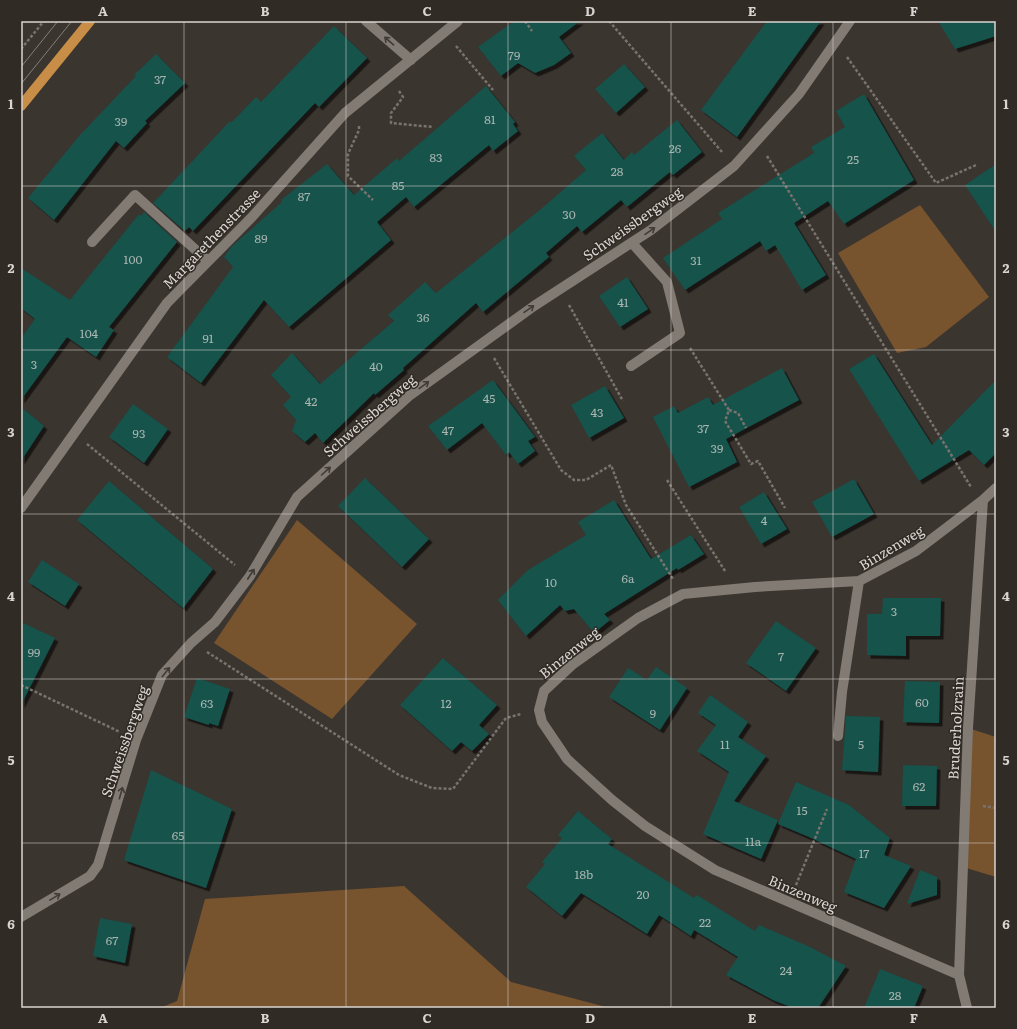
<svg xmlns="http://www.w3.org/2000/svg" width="1017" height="1029" font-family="Literata,serif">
	<defs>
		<filter id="shadow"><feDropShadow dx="3.5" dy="3.5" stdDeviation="0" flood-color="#0009"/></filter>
	</defs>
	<rect width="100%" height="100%" fill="#3b352f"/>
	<path fill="#77532e" d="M920 205 989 297 926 347 897 353 838 253Z
		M297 520 417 624 332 719 214 643Z
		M968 728 996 737V877L963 867Z
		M404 886 511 982 610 1008H160L177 1001 205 899Z"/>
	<path fill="#14524c" filter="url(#shadow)" d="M514 21H580L559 37 571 53 554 65 535 73 518 63 501 76 478 47Z
		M767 21H821L737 137 701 110Z
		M938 21H996V36L955 49Z
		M334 26 367 58 319 107 315 103 193 231 189 227 185 231 153 203 230 121 231 123 256 97 261 102Z
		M156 54 185 83 145 121 147 123 124 148 116 141 54 220 28 198 80 135 136 76 134 75Z
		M624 64 645 87 616 113 595 89Z
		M486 86 515 122 513 124 518 131 493 151 489 145 414 207 406 197 377 222 391 240 289 327 264 300 201 383 167 357 233 267 224 257 232 246 282 202 281 200 327 164 354 195 397 158 399 161Z
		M864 94 914 180 844 224 828 201 794 223 826 275 802 290 775 245 766 251 760 241 685 290 663 258 722 219 718 213 814 153 811 147 845 127 836 111Z
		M677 120 702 152 673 175 670 172 627 207 621 200 582 232 577 226 546 253 549 257 483 312 476 303 403 368 404 370 375 395 374 393 323 443 315 433 305 442 292 431 296 420 283 405 291 397 271 375 292 353 320 384 394 321 388 315 425 282 436 293 541 209 586 170 574 156 602 133 624 160 632 152 634 155Z
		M996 164V232L965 185Z
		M144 212 177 242 109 327 114 330 96 357 67 337 21 400V338L35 319 21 308V268L70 300 139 214 141 216Z
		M627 277 648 309 620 327 599 296Z
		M874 354 932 445 996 380V453L984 465 969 450 919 481 849 369Z
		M782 368 799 400 726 439 737 462 689 487 653 417 674 406 678 413 708 397 713 405Z
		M493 380 535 437 528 441 535 451 518 464 509 452 506 455 482 423 447 450 428 426Z
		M605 386 624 418 589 438 571 405Z
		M133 404 168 429 144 463 109 437Z
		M21 407 44 426 21 461Z
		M365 478 429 539 402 567 338 506Z
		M854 479 874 514 832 537 812 502Z
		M109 481 213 569 183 608 77 520Z
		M764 492 787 529 761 544 739 507Z
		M614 500 651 559 691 535 704 554 678 570 677 568 604 614 610 620 594 633 574 609 565 611 560 605 526 636 498 600 528 570 586 535 578 522Z
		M42 560 79 584 65 606 28 582Z
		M883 598H941L940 636H906V656L867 655V614H882Z
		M776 621 816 648 786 691 746 663Z
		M21 622 55 638 21 705Z
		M443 658 497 705 479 725 489 734 472 751 461 742 452 751 400 705Z
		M656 667 687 688 660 730 609 697 628 668 647 680Z
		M197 678 230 689 218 726 209 723V725L184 717Z
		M905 681 940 682 939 723 903 722Z
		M710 695 748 722 738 737 766 756 734 801 778 820 761 859 703 834 729 772 697 751 716 725 698 713Z
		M846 716 880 717 878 772 842 770Z
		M903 765 937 766 936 806H902Z
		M151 770 232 809 206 888 124 860Z
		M796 782 849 805 890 838 884 855 911 866 884 908 844 892 856 859 809 837 778 824Z
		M578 811 612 839 608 844 694 898 697 895 755 931 759 925 810 947 846 966 818 1008H793L773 1000 726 975 738 957 694 930 691 936 659 915 647 934 581 893 562 916 526 887 545 864 542 862 562 838 558 835Z
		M920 870 937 877V895L907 904Z
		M100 918 132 924 125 963 93 956Z
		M880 969 923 986 914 1008H864Z"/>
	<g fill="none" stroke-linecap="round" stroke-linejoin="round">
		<path stroke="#79736e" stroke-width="2.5" stroke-dasharray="3 2" stroke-linecap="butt" d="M525 21 532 31
			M609 21 722 152
			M456 46 493 90
			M21 49 44 21
			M847 57 936 183 976 165
			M399 91 403 97 391 113V123L433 127
			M359 126V130L348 154V176L373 200
			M767 156 971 487
			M569 305 623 401
			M690 348 729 410 725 421 751 464 758 461 785 508
			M494 358 561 470 574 480H586L611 465 626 505 673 579
			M729 410 738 413 746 428
			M87 444 235 565
			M667 480 725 571
			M207 652 399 775 432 788 453 789 506 718 521 714
			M21 685 120 732
			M983 806 996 808
			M796 885 827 809"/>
		<path stroke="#827b74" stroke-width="10" d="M366 21 411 60
			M92 242 135 195 208 261
			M631 366 680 333 667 282 632 243
			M21 508 167 303 252 217 345 113 458 21
			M838 736 842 692 859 581
			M21 917 90 876 98 865 136 740 162 675 191 643 215 622 250 576 297 497 409 396 534 306 651 230 734 166 799 94 850 21
			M959 975 715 870 645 826 612 800 567 759 542 722 539 710 544 691 572 665 638 618 683 594 755 587 859 581 916 551 983 500
			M967 1008 959 975 968 728 983 500 996 488"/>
		<path stroke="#c88d46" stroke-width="10" d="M21 106 90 21"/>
		<path stroke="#857f7b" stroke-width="1" d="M21 67 58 21
			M21 84 72 21"/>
	</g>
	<defs><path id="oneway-shaft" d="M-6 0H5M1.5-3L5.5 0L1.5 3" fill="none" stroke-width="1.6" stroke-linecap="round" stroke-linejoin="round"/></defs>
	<g stroke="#413b35">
		<use href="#oneway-shaft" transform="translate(389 41) rotate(-139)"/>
		<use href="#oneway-shaft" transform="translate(650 231) rotate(-35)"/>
		<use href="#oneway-shaft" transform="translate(529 309) rotate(-35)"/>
		<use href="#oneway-shaft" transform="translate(424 385) rotate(-36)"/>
		<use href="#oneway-shaft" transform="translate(326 471) rotate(-42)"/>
		<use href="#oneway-shaft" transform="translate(251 574) rotate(-57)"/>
		<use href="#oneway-shaft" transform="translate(166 672) rotate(-51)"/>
		<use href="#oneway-shaft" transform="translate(121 793) rotate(-74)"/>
		<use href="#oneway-shaft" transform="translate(55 897) rotate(-31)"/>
	</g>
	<path fill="none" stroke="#dad5d2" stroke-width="1" stroke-opacity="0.55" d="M184 21V1008M346 21V1008M508 21V1008M671 21V1008M833 21V1008M21 186H996M21 350H996M21 514H996M21 679H996M21 843H996"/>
	<g text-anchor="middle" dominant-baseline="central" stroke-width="3" stroke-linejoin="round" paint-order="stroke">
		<g font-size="12" fill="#a8b4b0">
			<text x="514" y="55">79</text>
			<text x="160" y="79">37</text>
			<text x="490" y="119">81</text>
			<text x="121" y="121">39</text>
			<text x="675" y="148">26</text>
			<text x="436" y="157">83</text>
			<text x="853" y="159">25</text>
			<text x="617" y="171">28</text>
			<text x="398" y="185">85</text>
			<text x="304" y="196">87</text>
			<text x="569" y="214">30</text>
			<text x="261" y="238">89</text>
			<text x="133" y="259">100</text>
			<text x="696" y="260">31</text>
			<text x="623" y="302">41</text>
			<text x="423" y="317">36</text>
			<text x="89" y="333">104</text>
			<text x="208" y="338">91</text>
			<text x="34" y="364">3</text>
			<text x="376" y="366">40</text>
			<text x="489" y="398">45</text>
			<text x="311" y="401">42</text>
			<text x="597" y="412">43</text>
			<text x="703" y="428">37</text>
			<text x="448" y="430">47</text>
			<text x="139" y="433">93</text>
			<text x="717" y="448">39</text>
			<text x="764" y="520">4</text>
			<text x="628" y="578">6a</text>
			<text x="551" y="582">10</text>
			<text x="894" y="611">3</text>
			<text x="34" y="652">99</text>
			<text x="781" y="656">7</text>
			<text x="922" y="702">60</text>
			<text x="207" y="703">63</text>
			<text x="446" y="703">12</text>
			<text x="653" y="713">9</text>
			<text x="725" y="744">11</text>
			<text x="861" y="744">5</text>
			<text x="919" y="786">62</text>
			<text x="802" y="810">15</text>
			<text x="178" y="835">65</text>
			<text x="753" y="841">11a</text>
			<text x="864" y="853">17</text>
			<text x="584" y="874">18b</text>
			<text x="643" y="894">20</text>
			<text x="705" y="922">22</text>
			<text x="112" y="940">67</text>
			<text x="786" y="970">24</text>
			<text x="895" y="995">28</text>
		</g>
		<g font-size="14" fill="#dad5d2" stroke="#312b25">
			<text transform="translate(632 223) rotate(-35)">Schweissbergweg</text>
			<text transform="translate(211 238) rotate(-46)">Margarethenstrasse</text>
			<text transform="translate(369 415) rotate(-41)">Schweissbergweg</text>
			<text transform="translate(891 547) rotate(-31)">Binzenweg</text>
			<text transform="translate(569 652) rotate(-39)">Binzenweg</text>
			<text transform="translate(955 728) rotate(-87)">Bruderholzrain</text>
			<text transform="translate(124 741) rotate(-71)">Schweissbergweg</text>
			<text transform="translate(803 893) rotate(23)">Binzenweg</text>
		</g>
	</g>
	<rect width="1017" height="1029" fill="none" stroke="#312b25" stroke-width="44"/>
	<rect x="22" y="22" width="973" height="985" fill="none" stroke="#dad5d2" stroke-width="1.5"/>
	<g font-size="13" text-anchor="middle" font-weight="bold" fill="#dad5d2">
		<text x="103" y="16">A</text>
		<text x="265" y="16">B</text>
		<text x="427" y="16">C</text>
		<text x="590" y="16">D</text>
		<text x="752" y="16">E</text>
		<text x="914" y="16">F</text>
		<text x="11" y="109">1</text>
		<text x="1006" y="109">1</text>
		<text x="11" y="273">2</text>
		<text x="1006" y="273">2</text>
		<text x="11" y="437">3</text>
		<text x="1006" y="437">3</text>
		<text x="11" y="601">4</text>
		<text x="1006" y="601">4</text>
		<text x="11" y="765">5</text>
		<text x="1006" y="765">5</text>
		<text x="11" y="929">6</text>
		<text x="1006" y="929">6</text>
		<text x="103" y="1023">A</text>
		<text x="265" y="1023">B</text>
		<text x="427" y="1023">C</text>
		<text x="590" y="1023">D</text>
		<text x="752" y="1023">E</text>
		<text x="914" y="1023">F</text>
	</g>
</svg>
